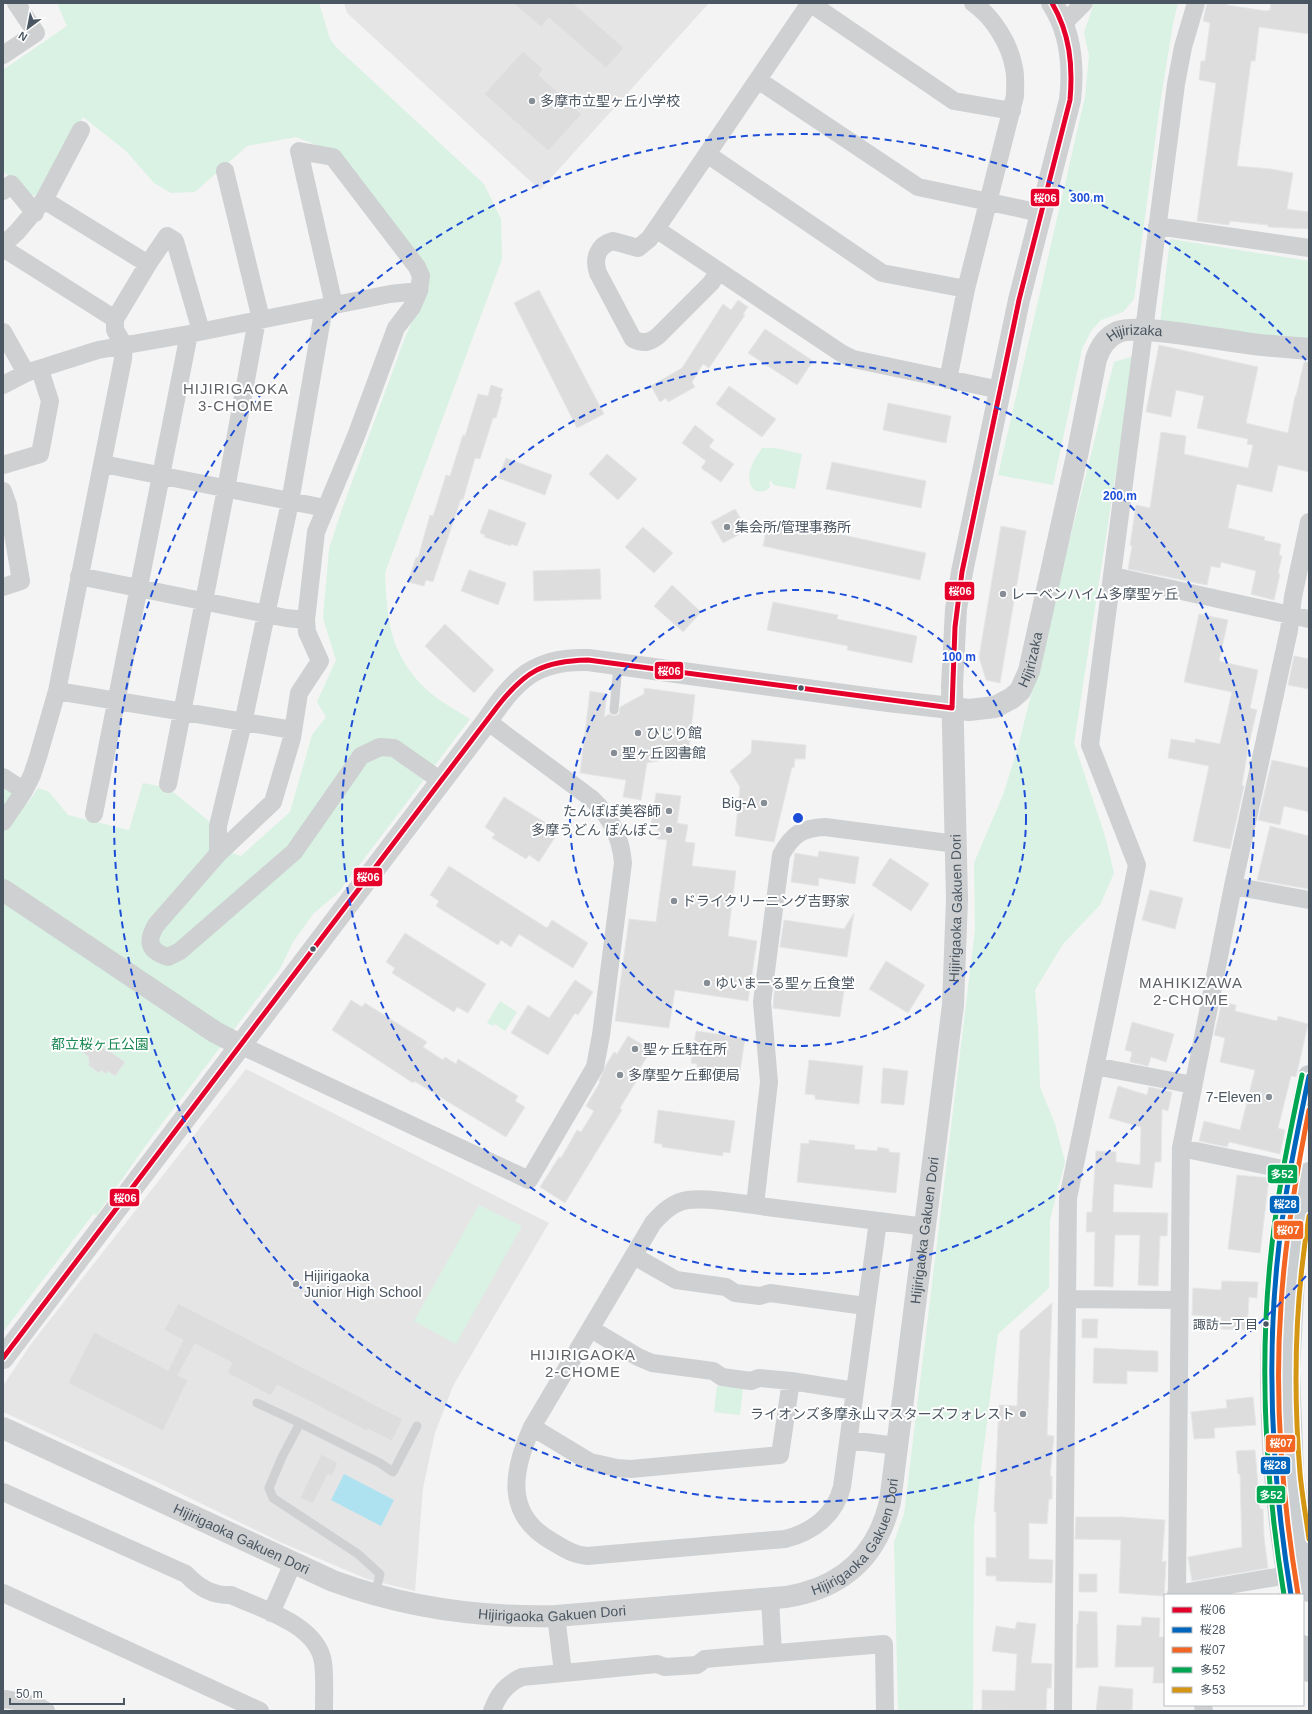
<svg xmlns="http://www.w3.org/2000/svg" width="1312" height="1714" font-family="Arial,'Noto Sans JP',sans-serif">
	<rect width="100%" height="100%" fill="#f4f4f4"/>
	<path fill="#e6e5e6" d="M344 3H709L540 190 347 13Z
		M246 1069 549 1223 453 1386 435 1433 423 1488 415 1591 367 1579 280 1542 155 1481 3 1412V1386L31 1344Z"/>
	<path fill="#d9f2e3" d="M57 3H319L330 39 336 47 484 184 501 219 502 259 385 573C387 621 390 655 427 690 439 701 456 710 470 719L338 893 314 913 293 942 280 969 151 1138 96 1216 94 1213 3 1332V786L28 803 38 788 49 792 68 815 129 830 143 783 168 788 209 821 211 845 241 856 290 812 312 735 326 717 317 702 336 660 323 618 329 549 341 512 406 335 429 286 427 276 335 152 296 137 247 146 195 192 171 193 154 183 126 151 83 117 36 196 28 194 3 171V70L67 26Z
		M1094 3H1178L1173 24 1160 104 1134 299 1123 312 1101 320 1091 331 1082 349 1053 485 998 475 1085 97 1089 56 1084 33Z
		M1170 239 1309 261V342L1160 323Z
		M1134 356 1074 743 1105 836 1114 873 1100 905 1063 944 1035 990 1038 1027 1040 1087 1055 1124 1065 1162 1050 1220 1049 1288 998 1334 974 1526 973 1711H898L894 1542 904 1514 975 930 974 863 1003 795 1018 747 1114 362Z
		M762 448H775L802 454 795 489 774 485 771 481 769 482 770 487 765 491C748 495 747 477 752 465 754 459 759 453 762 448Z
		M500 1001 517 1012 505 1031 495 1024 493 1026 487 1023Z
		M479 1205 522 1226 456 1344 414 1321Z
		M717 1386 743 1388 740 1415 714 1412Z"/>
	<path fill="#aee2f0" d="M344 1474 394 1500 381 1526 331 1500Z"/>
	<path fill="#ddddde" stroke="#e5e6e7" d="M513 3H573L624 48 606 68 549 18 541 27Z
		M1207 3H1228L1227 5 1266 11 1270 10 1271 3H1309V34L1259 27 1255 61H1251L1237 166 1271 169 1293 173 1287 209 1309 212V229L1268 227V225L1230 221 1229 225 1197 221 1216 83 1199 80 1201 61H1205L1210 23 1203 21Z
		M523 51 543 69 539 75 582 114 548 151 484 94Z
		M539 290 604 414 577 428 514 303Z
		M738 300 748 307 743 314 745 315 709 368 703 364 692 382 695 387 668 402 666 398 660 402 651 386 682 368 723 304 731 310Z
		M765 329 813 361 797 385 748 353Z
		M1159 345 1258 367 1246 423 1288 433 1295 396H1296L1304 362H1309V472L1278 465 1272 492 1237 484 1228 528 1265 537 1264 540 1281 544 1279 555 1282 556 1278 573 1280 574 1274 600 1251 594 1256 571 1221 562 1220 568 1211 566 1207 585 1128 569 1132 546 1130 545 1136 505 1150 508 1161 432 1186 436 1184 454 1248 468 1253 445 1247 444 1248 439 1197 428 1204 396 1176 390 1171 417 1146 412Z
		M491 385 503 389 500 397H502L496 418H493L480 459 475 458 463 500 461 499 433 582 426 580 424 586 408 582 416 557 418 558 430 515 433 516 446 475 450 476 463 435 465 436 478 394 488 396Z
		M729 386 776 419 762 437 716 404Z
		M888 403 951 416 946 443 883 430Z
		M695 425 714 440 709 447 734 464 721 482 701 468 706 461 682 443Z
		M607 454 637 479 618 500 589 474Z
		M506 458 552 475 545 495 498 478Z
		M832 462 926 481 921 508 826 489Z
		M489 509 526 523 517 546 511 544V546L484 537 485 535 480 533Z
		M735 509 741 519 738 521 744 532 723 543 711 522Z
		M769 519 926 553 920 580 763 546Z
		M1001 526 1026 531 1000 683 986 680 979 657Z
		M643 527 673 553 654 573 625 547Z
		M600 569 601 599 534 601 533 571Z
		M469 570 506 583 498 605 461 591Z
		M672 585 701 612 683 632 654 606Z
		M773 602 838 615 837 619 917 636 912 663 847 650 848 646 767 630Z
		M1199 614 1228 620 1219 661 1258 670 1250 708 1257 710 1249 743 1242 785 1244 786 1230 849 1193 841 1209 766 1168 758 1171 739 1195 743V739L1220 744 1232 692 1184 682Z
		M445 624 494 670 474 693 425 646Z
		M1294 656 1309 659V689L1288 685Z
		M644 688 695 695 689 748 671 745 666 755 658 761 647 763 641 800 623 797 626 780 580 773 590 691 607 694 604 717 609 714 614 716 619 714 620 707 644 694Z
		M752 740 806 745 805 759H795L794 768 792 767 774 842 735 836 740 787 730 771 751 753Z
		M1272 760 1309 768V812L1284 806 1280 825 1258 820Z
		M656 793 681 796 677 823 688 825 685 842 695 843 692 866 736 871 728 936 757 941 748 1001 675 990 669 1028 615 1021 629 919 656 922 667 840 657 839 658 827 651 826Z
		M504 797 559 831 539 862 529 855 526 859 492 838 495 834 485 827Z
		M1270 826 1309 836V889L1257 880Z
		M819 851 859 857 855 884 819 878 818 886 791 882 795 853 818 857Z
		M890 858 929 884 911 911 872 885Z
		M449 866 547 928 552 920 588 943 573 968 519 934 511 947 501 940 498 945 436 906 439 901 430 895Z
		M1150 890 1183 898 1175 929 1142 920Z
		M854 913 847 957 780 947 784 920 844 929Z
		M405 933 486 984 468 1013 457 1007 454 1012 392 973 395 968 386 962Z
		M886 961 925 985 908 1013 869 989Z
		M575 980 593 992 578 1015 575 1013 548 1055 511 1033 528 1005 549 1018Z
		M775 981 844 991 840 1017 773 1008Z
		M351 1000 362 1007 365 1003 427 1042 423 1047 443 1060 445 1057 456 1064 458 1059 518 1096 515 1101 525 1107 506 1137 414 1081 413 1083 332 1030Z
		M1222 1002 1236 1005 1235 1011 1277 1021 1278 1016 1308 1024 1296 1077 1291 1076 1278 1128 1285 1130 1280 1154 1229 1142 1227 1147 1199 1141 1204 1121 1240 1130 1255 1070 1220 1062 1225 1038 1214 1035Z
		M1132 1022 1174 1034 1166 1062 1151 1057 1148 1066 1130 1062 1132 1052 1125 1050Z
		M696 1031 745 1038 740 1071 733 1070 732 1073 721 1072 697 1068V1064L691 1063Z
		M628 1036 651 1050 640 1068 643 1070 620 1108 622 1110 565 1203 540 1187 559 1157 561 1158 577 1130 581 1132 594 1111 586 1106 600 1082 599 1081 606 1065 614 1052 617 1054Z
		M90 1038 125 1062 115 1076 108 1071 106 1074 101 1070 99 1073 88 1065 90 1062 88 1060 89 1057 81 1051Z
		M809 1060 863 1066 859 1104 815 1099V1095L805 1094Z
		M883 1068 908 1071 904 1105 881 1103Z
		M1118 1086 1147 1095 1149 1087 1172 1092 1168 1111 1162 1109 1161 1162H1155L1152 1188 1114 1184 1113 1212 1168 1213 1167 1236H1160L1158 1286 1138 1285 1140 1235H1115L1113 1287 1094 1286 1095 1232H1086L1087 1212H1092L1096 1151 1116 1152V1162L1140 1165 1141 1127 1109 1118Z
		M658 1110 735 1121 730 1153 723 1152V1156L662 1147V1144L654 1143Z
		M809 1140 855 1145 854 1149 877 1151 878 1147 889 1149V1152L900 1153 896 1193 797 1182 801 1143 809 1144Z
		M1237 1175 1269 1178 1260 1253 1228 1249Z
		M1222 1281 1258 1282 1257 1298 1249 1297 1247 1330 1221 1329V1317L1192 1315 1193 1288 1221 1290Z
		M178 1303 403 1419 392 1441 368 1429 367 1431 277 1385 271 1396 227 1373 232 1363 195 1344 178 1375 188 1380 163 1431 68 1383 94 1332 168 1370 183 1340 164 1330Z
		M1052 1303 1047 1435 1054 1436 1050 1476H1052V1499H1049L1047 1524 1029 1523V1559L1053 1560 1052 1583 996 1581V1576H986V1557L996 1558V1512H994L999 1405 1017 1406 1020 1331Z
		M1082 1319H1098L1097 1338H1082Z
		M1094 1348 1158 1351V1372L1127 1371V1384L1093 1383Z
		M1253 1397 1256 1425 1214 1428 1215 1438 1194 1439 1191 1412 1227 1408 1226 1400Z
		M1255 1450 1260 1509H1263L1264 1537 1268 1568 1192 1581 1188 1557 1242 1547 1240 1474H1238L1236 1451Z
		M321 1454 338 1463 332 1476 328 1474 313 1504 300 1498Z
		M1076 1517H1122L1165 1520 1162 1562 1166 1561 1164 1596 1119 1593 1121 1540 1075 1539Z
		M1079 1574H1097V1592H1079Z
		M1079 1611 1097 1612 1098 1667 1076 1668 1077 1624H1078Z
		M1142 1617 1160 1618 1159 1637H1165V1683H1153L1154 1667H1115L1117 1625 1141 1626Z
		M1017 1622 1036 1624 1031 1663 1052 1664 1051 1688H1047L1046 1711 982 1710V1690L1015 1691 1017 1654 992 1651 996 1626 1015 1629Z
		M1099 1686 1133 1689 1132 1711H1096Z"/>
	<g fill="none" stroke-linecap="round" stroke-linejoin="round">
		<path stroke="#ced0d2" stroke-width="9" d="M614 710 618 665
			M257 1403 300 1423
			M375 1594 380 1574 358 1554 273 1498 269 1488 282 1457 300 1423 380 1463 393 1472 417 1426"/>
		<path stroke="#ced0d2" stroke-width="18" d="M810 3 656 229 841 353 853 359 1000 390
			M810 3 954 101 1012 111
			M1063 24 1084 3
			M3 55 36 33 16 3
			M758 80 918 187 1041 213
			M707 154 882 273 966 289
			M225 171 261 319
			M3 191 11 184 35 213
			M44 200 148 264
			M1157 226 1309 248
			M656 229 649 239 638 248 613 241C598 245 593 258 598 273L633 339C643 344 649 343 658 336L711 283 718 272
			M3 245 17 232 44 200 81 130
			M3 248 115 319
			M334 305 299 151 333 157 417 267 421 276 419 291 412 307 396 328 356 436 316 532 306 620 307 632 320 661 299 693 292 738 273 802 218 854 156 925C146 942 149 951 168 957L180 951 294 852 361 756 380 747 394 748 441 781
			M3 332 26 373
			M948 380 966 289 1015 96C1015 87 1016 77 1014 68 1010 44 993 17 973 3
			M3 385 26 373 98 350 189 334 390 294 419 291
			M103 464 325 508
			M3 465 40 454 50 401 40 370
			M3 491 8 505 21 581 3 587
			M79 576 286 618 306 620
			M1113 576 1309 619
			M57 691 293 730
			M3 777 24 791
			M168 784 226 489 257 320
			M94 814 189 334
			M3 822 24 791 32 775 38 757 57 691 123 359 124 345 115 330V319L148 264 167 236 175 241 201 331
			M218 854V826L243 723 290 502 324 307
			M1233 886 1309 900
			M240 1045 529 1180 595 1067 601 1035 623 863C621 837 611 817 592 799L487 721
			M1095 1066 1193 1085
			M1181 1148 1302 1173
			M755 1205 769 1082 762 1002 781 855C792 835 801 828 825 827L956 844
			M878 1221 842 1487C835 1515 813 1532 785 1539L587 1556C574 1555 565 1549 553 1542 504 1515 512 1471 532 1427L653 1223C663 1212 673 1202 688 1200 708 1197 745 1204 767 1207 820 1214 873 1220 926 1227
			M634 1256 676 1280 726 1287 735 1293 760 1296 770 1293 865 1306
			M1067 1299 1179 1300
			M591 1329 638 1357 652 1363 713 1371 722 1377 751 1381 759 1378 791 1381 855 1391
			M532 1427 590 1462 617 1468 631 1469 780 1455 791 1381
			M849 1440 897 1446
			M3 1492 186 1574C198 1587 213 1596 231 1595 261 1609 317 1624 323 1662 325 1677 324 1695 324 1711
			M3 1593 260 1711
			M1176 1594 1300 1573
			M1177 1595 1181 1148 1233 886 1289 630 1293 597 1309 522
			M770 1599 773 1653
			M271 1613 293 1563
			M556 1616 563 1672
			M3 1700 6 1699 38 1706 46 1711
			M1203 1705 1204 1711
			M492 1711C498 1695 506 1684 522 1677L657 1664 665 1667 697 1665 705 1659 884 1644 885 1711
			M1063 1711 1068 1198 1137 865 1090 745 1176 84 1183 47 1196 3"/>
		<g stroke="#ced0d2" stroke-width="22">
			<path d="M3 890 215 1032 240 1045"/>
			<path id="s1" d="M3 1358 487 721C515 680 534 658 588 660L888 701 969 710 995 707 1012 698 1020 691 1029 671 1078 451 1096 359C1100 347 1106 337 1118 332 1137 324 1215 339 1239 342 1262 346 1286 347 1309 349"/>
			<path id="s2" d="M3 1428 333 1581C404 1607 480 1618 556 1616L786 1597C842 1588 877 1557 890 1502L953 1005 957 899 952 686 956 609 962 572 1019 300 1070 100C1074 66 1071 32 1052 3"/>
		</g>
		<path stroke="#caced1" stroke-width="22" d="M1309 1173 1295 1258 1289 1371 1293 1474 1309 1591
			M1291 1595C1271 1486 1266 1374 1277 1264 1283 1201 1296 1138 1309 1076
			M1303 1646 1309 1671"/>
		<defs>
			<path id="bus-1" d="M3 1358 497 707C525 671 543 661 588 660L952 708 955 627 962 572 1019 300 1070 100C1073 65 1070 34 1052 3"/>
			<path id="bus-2" d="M1291 1595C1273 1485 1266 1375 1277 1264 1283 1200 1296 1138 1309 1076"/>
			<path id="bus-3" d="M1298 1594C1282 1498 1274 1402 1281 1305 1285 1239 1296 1175 1309 1110"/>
			<path id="bus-4" d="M1284 1595C1266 1485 1259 1374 1270 1263 1276 1199 1289 1137 1302 1075"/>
			<path id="bus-5" d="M1309 1216C1295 1300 1293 1388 1300 1473 1302 1495 1306 1517 1309 1539"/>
		</defs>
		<use href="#bus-1" stroke="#fff" stroke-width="8"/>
		<use href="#bus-2" stroke="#fff" stroke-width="8"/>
		<use href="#bus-3" stroke="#fff" stroke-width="8"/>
		<use href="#bus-4" stroke="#fff" stroke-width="8"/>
		<use href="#bus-5" stroke="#fff" stroke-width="8"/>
		<use href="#bus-1" stroke="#e4002b" stroke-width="5"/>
		<use href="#bus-2" stroke="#0065bd" stroke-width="5"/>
		<use href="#bus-3" stroke="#f26522" stroke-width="5"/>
		<use href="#bus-4" stroke="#00a651" stroke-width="5"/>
		<use href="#bus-5" stroke="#d49613" stroke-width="5"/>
	</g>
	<g fill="none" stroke="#1d4ed8" stroke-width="2" stroke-dasharray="7 5">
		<circle cx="798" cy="818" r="228"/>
		<circle cx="798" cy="818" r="456"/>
		<path d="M1306 1276A684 684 0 1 1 1306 360"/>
	</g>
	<g fill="#868d94" stroke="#fff" stroke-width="1.5">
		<circle cx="532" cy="101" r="4"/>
		<circle cx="727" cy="527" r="4"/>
		<circle cx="1003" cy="594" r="4"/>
		<circle cx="638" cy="733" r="4"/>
		<circle cx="614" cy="753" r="4"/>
		<circle cx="764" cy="803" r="4"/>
		<circle cx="669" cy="811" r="4"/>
		<circle cx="669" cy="830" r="4"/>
		<circle cx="674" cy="901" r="4"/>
		<circle cx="707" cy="983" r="4"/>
		<circle cx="635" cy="1049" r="4"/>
		<circle cx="620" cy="1075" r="4"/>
		<circle cx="1269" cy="1097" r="4"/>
		<circle cx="296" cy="1284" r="4"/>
		<circle cx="1023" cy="1414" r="4"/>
	</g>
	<g fill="#4a5661" stroke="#fff" stroke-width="1.5">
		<circle cx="801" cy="688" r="3.5"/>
		<circle cx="313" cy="949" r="3.5"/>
		<circle cx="1266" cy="1324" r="3.5"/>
	</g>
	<g text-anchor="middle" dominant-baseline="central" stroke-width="4" stroke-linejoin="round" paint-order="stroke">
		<g font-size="13" fill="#4a5661" stroke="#fff" text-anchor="end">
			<text x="1258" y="1324">諏訪一丁目</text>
		</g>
		<g font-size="14" fill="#4a5661" stroke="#fff" text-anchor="start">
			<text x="540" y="101">多摩市立聖ヶ丘小学校</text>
			<text x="735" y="527">集会所/管理事務所</text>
			<text x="1011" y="594">レーベンハイム多摩聖ヶ丘</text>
			<text x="646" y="733">ひじり館</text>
			<text x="622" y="753">聖ヶ丘図書館</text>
			<text x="756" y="803" text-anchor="end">Big-A</text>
			<text x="661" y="811" text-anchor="end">たんぽぽ美容師</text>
			<text x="661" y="830" text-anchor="end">多摩うどん ぽんぽこ</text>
			<text x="682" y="901">ドライクリーニング吉野家</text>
			<text x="715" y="983">ゆいまーる聖ヶ丘食堂</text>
			<text x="643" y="1049">聖ヶ丘駐在所</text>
			<text x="628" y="1075">多摩聖ケ丘郵便局</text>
			<text x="1261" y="1097" text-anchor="end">7-Eleven</text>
			<text x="304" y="1276">Hijirigaoka<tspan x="304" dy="16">Junior High School</tspan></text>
			<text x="1015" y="1414" text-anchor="end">ライオンズ多摩永山マスターズフォレスト</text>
		</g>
		<g font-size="14" fill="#4a5661" stroke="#fff">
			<text stroke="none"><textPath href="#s1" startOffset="1759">Hijirizaka</textPath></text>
			<text stroke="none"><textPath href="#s1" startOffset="1399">Hijirizaka</textPath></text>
			<text stroke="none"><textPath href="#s2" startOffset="1570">Hijirigaoka Gakuen Dori</textPath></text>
			<text stroke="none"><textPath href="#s2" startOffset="1246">Hijirigaoka Gakuen Dori</textPath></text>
			<text stroke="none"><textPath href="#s2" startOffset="922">Hijirigaoka Gakuen Dori</textPath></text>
			<text stroke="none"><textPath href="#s2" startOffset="263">Hijirigaoka Gakuen Dori</textPath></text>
			<text stroke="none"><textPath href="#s2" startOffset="587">Hijirigaoka Gakuen Dori</textPath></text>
		</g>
		<g font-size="14" fill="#17864f" stroke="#fff">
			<text x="100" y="1044">都立桜ヶ丘公園</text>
		</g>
		<g font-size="15" letter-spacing="1" fill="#5f6368" stroke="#fff">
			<text x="236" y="388">HIJIRIGAOKA<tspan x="236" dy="17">3-CHOME</tspan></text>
			<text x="1191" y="982">MAHIKIZAWA<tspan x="1191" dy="17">2-CHOME</tspan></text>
			<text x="583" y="1354">HIJIRIGAOKA<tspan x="583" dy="17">2-CHOME</tspan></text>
		</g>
	</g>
	<circle cx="798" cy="818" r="6" fill="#1d4ed8" stroke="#fff" stroke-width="2"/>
	<g font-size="12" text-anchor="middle" font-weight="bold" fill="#1d4ed8" stroke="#fff" stroke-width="4" stroke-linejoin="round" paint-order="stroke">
		<text x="1087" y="202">300 m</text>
		<text x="1120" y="500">200 m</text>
		<text x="959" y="661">100 m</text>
	</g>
	<g stroke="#fff" stroke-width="1.5">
		<rect x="1030" y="188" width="30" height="19" rx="4" fill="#e4002b"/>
		<rect x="944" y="581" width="31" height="20" rx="4" fill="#e4002b"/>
		<rect x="654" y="661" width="30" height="19" rx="4" fill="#e4002b"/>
		<rect x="353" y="867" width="30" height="20" rx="4" fill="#e4002b"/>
		<rect x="1267" y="1164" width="31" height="20" rx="4" fill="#00a651"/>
		<rect x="109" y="1188" width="31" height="19" rx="4" fill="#e4002b"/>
		<rect x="1269" y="1195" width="31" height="19" rx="4" fill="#0065bd"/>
		<rect x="1273" y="1220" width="31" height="20" rx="4" fill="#f26522"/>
		<rect x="1265" y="1434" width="31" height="19" rx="4" fill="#f26522"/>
		<rect x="1260" y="1456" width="31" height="19" rx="4" fill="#0065bd"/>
		<rect x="1256" y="1485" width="30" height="19" rx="4" fill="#00a651"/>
	</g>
	<g font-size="11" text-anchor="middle" font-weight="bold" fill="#fff">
		<text x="1045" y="202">桜06</text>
		<text x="960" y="595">桜06</text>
		<text x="669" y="675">桜06</text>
		<text x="368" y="881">桜06</text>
		<text x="1282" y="1178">多52</text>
		<text x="125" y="1202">桜06</text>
		<text x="1285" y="1208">桜28</text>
		<text x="1288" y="1234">桜07</text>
		<text x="1281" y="1447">桜07</text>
		<text x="1275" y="1469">桜28</text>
		<text x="1271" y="1499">多52</text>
	</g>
	<rect width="1312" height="1714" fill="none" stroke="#4a5661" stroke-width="8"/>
	<rect x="1164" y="1594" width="140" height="112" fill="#ffffff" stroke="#b7bbc0"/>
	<rect x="1172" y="1607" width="20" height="6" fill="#e4002b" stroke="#b7bbc0"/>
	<text x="1200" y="1614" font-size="12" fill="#4a5661">桜06</text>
	<rect x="1172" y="1627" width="20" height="6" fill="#0065bd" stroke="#b7bbc0"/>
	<text x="1200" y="1634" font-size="12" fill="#4a5661">桜28</text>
	<rect x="1172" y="1647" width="20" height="6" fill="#f26522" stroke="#b7bbc0"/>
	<text x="1200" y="1654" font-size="12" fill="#4a5661">桜07</text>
	<rect x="1172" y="1667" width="20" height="6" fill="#00a651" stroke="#b7bbc0"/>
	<text x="1200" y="1674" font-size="12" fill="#4a5661">多52</text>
	<rect x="1172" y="1687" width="20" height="6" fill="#d49613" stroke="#b7bbc0"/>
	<text x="1200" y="1694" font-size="12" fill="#4a5661">多53</text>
	<g transform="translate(28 28) rotate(212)" stroke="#ffffff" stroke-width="3" paint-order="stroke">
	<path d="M0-3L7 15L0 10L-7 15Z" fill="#4a5661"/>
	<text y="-6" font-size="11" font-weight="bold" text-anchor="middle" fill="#4a5661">N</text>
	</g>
	<path d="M10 1698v6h114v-6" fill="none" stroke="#4a5661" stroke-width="2"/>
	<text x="16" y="1698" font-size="12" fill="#4a5661" stroke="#ffffff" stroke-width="3" paint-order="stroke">50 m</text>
</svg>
